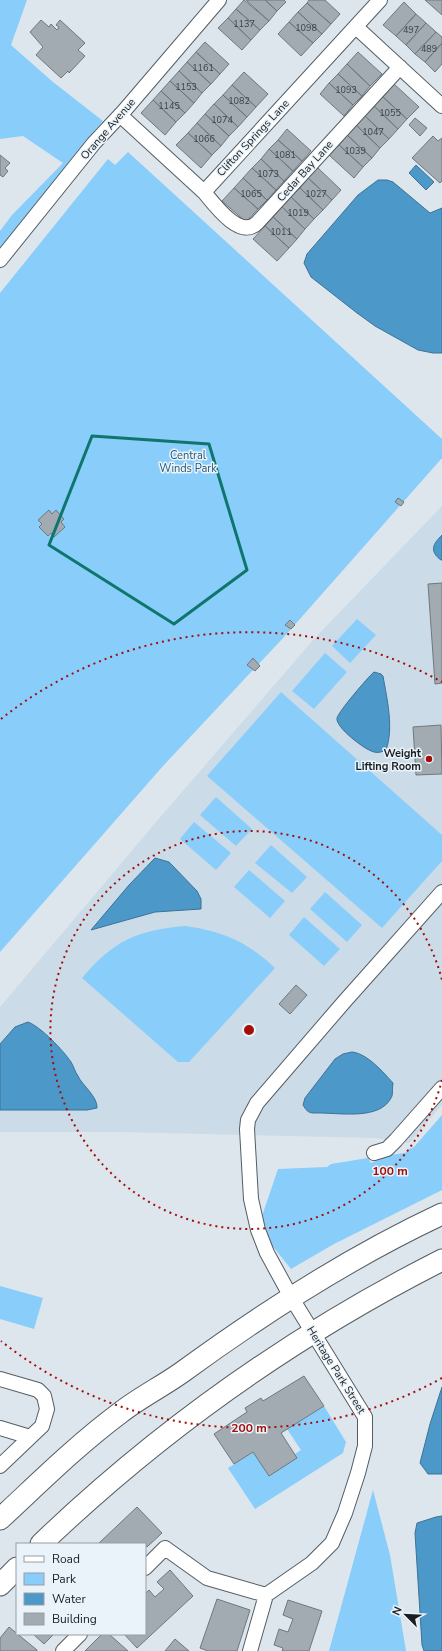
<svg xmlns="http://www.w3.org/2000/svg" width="442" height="1651" font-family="'Nunito Sans',sans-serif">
	<rect width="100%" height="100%" fill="#dde6ed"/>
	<path fill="#cbdbe7" d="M442 506V1105L409 1143 375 1138 120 1132H0V1007L157 821 314 639Z"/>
	<path fill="#89cdfb" d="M0 0H27L11 45 53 82 103 121 88 138 0 248V231L12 215 63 163 23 136 0 139Z
		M128 152 442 439V458L284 637 163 766 0 952V293L108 159 115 165Z
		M357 619 376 635 350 663 332 646Z
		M325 653 347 672 314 709 292 691Z
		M281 692 442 835V861L382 928 207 776Z
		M216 797 252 829 236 846 200 815Z
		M194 822 231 853 216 870 180 839Z
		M271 845 307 877 292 893 255 863Z
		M249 870 285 901 270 918 234 887Z
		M325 892 362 925 347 942 310 909Z
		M304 917 340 949 324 966 289 935Z
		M186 926C224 932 246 941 275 968L189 1062H178L82 978C114 940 138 930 186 926Z
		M442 1115V1190L334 1244 291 1269 271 1244 262 1216 278 1169 327 1167 331 1164 368 1158 371 1163 389 1155 405 1153 409 1149 414 1147Z
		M0 1286 43 1298 34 1329 0 1319Z
		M324 1406 346 1442 343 1453 255 1509 228 1468 253 1452 295 1454 301 1450 287 1429Z
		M373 1490 390 1555 406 1651H329Z"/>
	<path fill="#4c98c8" stroke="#3d7396" d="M416 165 434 182 426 190 409 173Z
		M378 180H387L393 182 430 213 442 208V353H433L418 350 375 326 357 313 311 277 304 263 307 254 358 195Z
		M442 535V560H441C429 551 433 544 442 535Z
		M374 672 381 674 383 676C387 699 394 728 386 750 382 752 378 753 374 752 365 750 335 727 337 718 339 711 368 677 374 672Z
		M155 858 169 862 197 891 201 899V909L155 912 91 930 129 885Z
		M28 1022C41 1027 63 1050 71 1062 74 1067 75 1072 78 1076 82 1085 98 1097 97 1108L87 1110H0V1044L15 1027Z
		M352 1052C368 1054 383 1072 393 1083 392 1087 393 1092 392 1096 381 1122 337 1112 314 1113 308 1113 306 1110 303 1105L305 1098 335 1059 343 1054Z
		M442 1387V1474H428L420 1463 430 1424Z
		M442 1516V1651H424L422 1645 415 1533 417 1523 436 1517Z"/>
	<path fill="#a2abb1" stroke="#70787e" d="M244 0 269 21 260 30 236 9Z
		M246 0H265L277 11 269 21Z
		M265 0H284L286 2 277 11Z
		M309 0H325L340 14 331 24 307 3Z
		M425 0H442V15Z
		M404 2 416 14 396 36 383 25Z
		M307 3 331 24 322 34 298 12Z
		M236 9 260 30 251 40 228 18Z
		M298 12 322 34 313 43 289 22Z
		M416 14 426 23 406 45 396 36Z
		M228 18 251 40 242 50 218 28Z
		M41 20 49 27 51 24 57 30 59 27 56 25 60 20 85 43 78 50 85 56 69 73 68 71 61 78 36 55 43 47 30 32Z
		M289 22 313 43 301 56 278 34Z
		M426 23 436 32 415 54 406 45Z
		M436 32 442 37V43L425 62 415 54Z
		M205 42 229 64 220 74 196 52Z
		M442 43V64L435 72 425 62Z
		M196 52 220 74 211 84 187 62Z
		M358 52 382 74 370 86 347 64Z
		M187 62 211 84 202 93 179 71Z
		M347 64 370 86 362 96 338 74Z
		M179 71 202 93 194 103 170 81Z
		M244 72 268 94 256 107 232 85Z
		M338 74 362 96 353 105 329 83Z
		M170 81 194 103 185 113 161 91Z
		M329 83 353 105 344 116 320 94Z
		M394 84 419 107 407 119 383 97Z
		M232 85 256 107 247 117 223 95Z
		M161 91 185 113 176 122 153 100Z
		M223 95 247 117 238 127 214 104Z
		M383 97 407 119 398 129 374 106Z
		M153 100 176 122 165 135 141 113Z
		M214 104 238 127 229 136 205 114Z
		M374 106 398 129 389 139 365 116Z
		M205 114 229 136 221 146 197 123Z
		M365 116 389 139 380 148 356 125Z
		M415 118 427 128 420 136 409 125Z
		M197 123 221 146 212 155 188 133Z
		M356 125 380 148 372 158 347 135Z
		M287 129 311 151 302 161 278 140Z
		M188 133 212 155 201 168 176 145Z
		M347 135 372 158 363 167 339 145Z
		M433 136 438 141 442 138V181L440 183 412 158Z
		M278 140 302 161 293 171 269 149Z
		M339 145 363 167 354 178 329 155Z
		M269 149 293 171 284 181 261 159Z
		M0 155 10 163 5 168 8 171 3 177 0 175Z
		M261 159 284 181 276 190 252 168Z
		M252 168 276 190 267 200 243 178Z
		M318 168 341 190 332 200 308 178Z
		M243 178 267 200 258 209 234 188Z
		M308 178 332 200 323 210 300 188Z
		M234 188 258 209 246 222 222 201Z
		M300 188 323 210 314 219 291 197Z
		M291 197 314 219 305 229 282 207Z
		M282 207 305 229 297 239 273 217Z
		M273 217 297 239 289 248 265 226Z
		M265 226 289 248 277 261 253 239Z
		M398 498 404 502 401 506 395 502Z
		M49 510 52 514 56 510 64 519 61 522 65 527 54 537 51 533 48 536 39 527 42 524 38 520Z
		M442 583V683L435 684 428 584Z
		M290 620 295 625 291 629 285 625Z
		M253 658 260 666 255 671 247 665Z
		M441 725 442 774 416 775 413 727Z
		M296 985 307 995 290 1014 279 1004Z
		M304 1376 324 1406 281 1433 297 1458 269 1476 253 1452 234 1464 214 1434 247 1412 245 1408 261 1398 263 1401Z
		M137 1507 162 1533 147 1547 145 1544H98Z
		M170 1570 193 1596 137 1648 124 1634H145V1594L149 1590 155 1597 164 1589 157 1582Z
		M217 1599 250 1610 237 1651H208L200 1648Z
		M288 1600 322 1611 309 1651H282L283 1648 274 1645 279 1629 288 1632 293 1619 283 1615Z
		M9 1627 37 1650V1651H0V1638Z
		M33 1634H54L44 1644Z
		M102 1634H109L128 1651H85Z
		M175 1639 189 1651H165Z"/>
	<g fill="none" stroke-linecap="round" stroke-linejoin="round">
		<defs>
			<path id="minor" d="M356 27 442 106
				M120 115 204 192C214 204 240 240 257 223L400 67
				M204 192 380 0
				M0 260 94 143 124 111 219 0
				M374 1153 387 1149 396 1140 442 1088
				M0 1379 38 1390 44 1396 47 1409 42 1426 0 1466
				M0 1428 30 1437
				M145 1568 165 1548 207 1578 266 1595
				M63 1651 80 1634
				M250 1651 266 1595 312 1563 332 1543 345 1513 358 1473 365 1446V1417L291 1297 267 1253 258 1230 251 1199 247 1129 248 1120 257 1103 344 1002 442 892"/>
			<path id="primary" d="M0 1519C39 1483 77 1445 120 1413 139 1398 161 1387 181 1373 263 1313 350 1257 442 1214
				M41 1544C160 1430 296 1334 442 1260
				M0 1585 17 1568"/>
		</defs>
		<use href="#minor" stroke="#555d62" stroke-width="16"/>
		<use href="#primary" stroke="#555d62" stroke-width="23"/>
		<use href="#minor" stroke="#fff" stroke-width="14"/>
		<use href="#primary" stroke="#fff" stroke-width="21"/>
	</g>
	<path fill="none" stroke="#0f766e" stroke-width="3" stroke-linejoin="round" d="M92 436 209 444 247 570 174 624 49 545Z"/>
	<g fill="none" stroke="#a40e0a" stroke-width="2" stroke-dasharray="2 4">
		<path d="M442 1080A199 199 0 1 1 442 980"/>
		<path d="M442 1378A398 398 0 0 1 1 1341M1 719A398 398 0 0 1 442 682"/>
	</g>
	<circle fill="#a40e0a" stroke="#eaf3fa" stroke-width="1.5" cx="429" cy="759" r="4"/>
	<g text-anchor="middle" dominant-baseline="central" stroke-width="3" stroke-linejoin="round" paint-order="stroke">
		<g font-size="9" fill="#3c4144">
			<text x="244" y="24">1137</text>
			<text x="306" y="28">1098</text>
			<text x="411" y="30">497</text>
			<text x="429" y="49">489</text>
			<text x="203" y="68">1161</text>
			<text x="186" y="87">1153</text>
			<text x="346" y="90">1093</text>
			<text x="239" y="101">1082</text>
			<text x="169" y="106">1145</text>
			<text x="390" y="113">1055</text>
			<text x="222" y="120">1074</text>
			<text x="373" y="132">1047</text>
			<text x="204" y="139">1066</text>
			<text x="355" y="151">1039</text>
			<text x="285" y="155">1081</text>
			<text x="268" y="174">1073</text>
			<text x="251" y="194">1065</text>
			<text x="316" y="194">1027</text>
			<text x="298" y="213">1019</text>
			<text x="281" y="232">1011</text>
		</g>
		<g font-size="11" fill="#1a1e20" stroke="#eaf3fa">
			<text transform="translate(108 129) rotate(-49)">Orange Avenue</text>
			<text transform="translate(253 138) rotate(-47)">Clifton Springs Lane</text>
			<text transform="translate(305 171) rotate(-48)">Cedar Bay Lane</text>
			<text transform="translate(336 1370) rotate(58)">Heritage Park Street</text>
		</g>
		<g font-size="11" fill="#235b7d" stroke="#eaf3fa">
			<text x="188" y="455">Central<tspan x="188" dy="13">Winds Park</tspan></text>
		</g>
		<g font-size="11" font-weight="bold" fill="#1a1e20" stroke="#eaf3fa" text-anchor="end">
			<text x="421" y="753">Weight<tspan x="421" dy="13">Lifting Room</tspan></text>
		</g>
	</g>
	<circle cx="249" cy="1030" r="6" fill="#a40e0a" stroke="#eaf3fa" stroke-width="2"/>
	<g font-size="12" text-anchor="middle" font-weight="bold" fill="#a40e0a" stroke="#eaf3fa" stroke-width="3" stroke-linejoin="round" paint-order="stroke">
		<text x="390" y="1175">100 m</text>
		<text x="249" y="1432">200 m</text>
	</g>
	<rect x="16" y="1543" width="130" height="92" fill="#eaf3fa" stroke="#979ea3"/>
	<rect x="24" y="1556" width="20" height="6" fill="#ffffff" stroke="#979ea3"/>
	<text x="52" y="1563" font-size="12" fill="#1a1e20">Road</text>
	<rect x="24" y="1573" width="20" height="12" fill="#89cdfb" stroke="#979ea3"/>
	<text x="52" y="1583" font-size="12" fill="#1a1e20">Park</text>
	<rect x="24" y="1593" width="20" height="12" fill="#4c98c8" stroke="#979ea3"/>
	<text x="52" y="1603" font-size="12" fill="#1a1e20">Water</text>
	<rect x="24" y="1613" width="20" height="12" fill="#a2abb1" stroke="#979ea3"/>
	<text x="52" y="1623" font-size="12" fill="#1a1e20">Building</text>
	<g transform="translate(406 1615) rotate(294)" stroke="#eaf3fa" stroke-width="3" paint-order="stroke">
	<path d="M0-3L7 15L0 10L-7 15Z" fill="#1a1e20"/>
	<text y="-6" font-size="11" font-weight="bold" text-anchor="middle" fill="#1a1e20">N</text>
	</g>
</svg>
